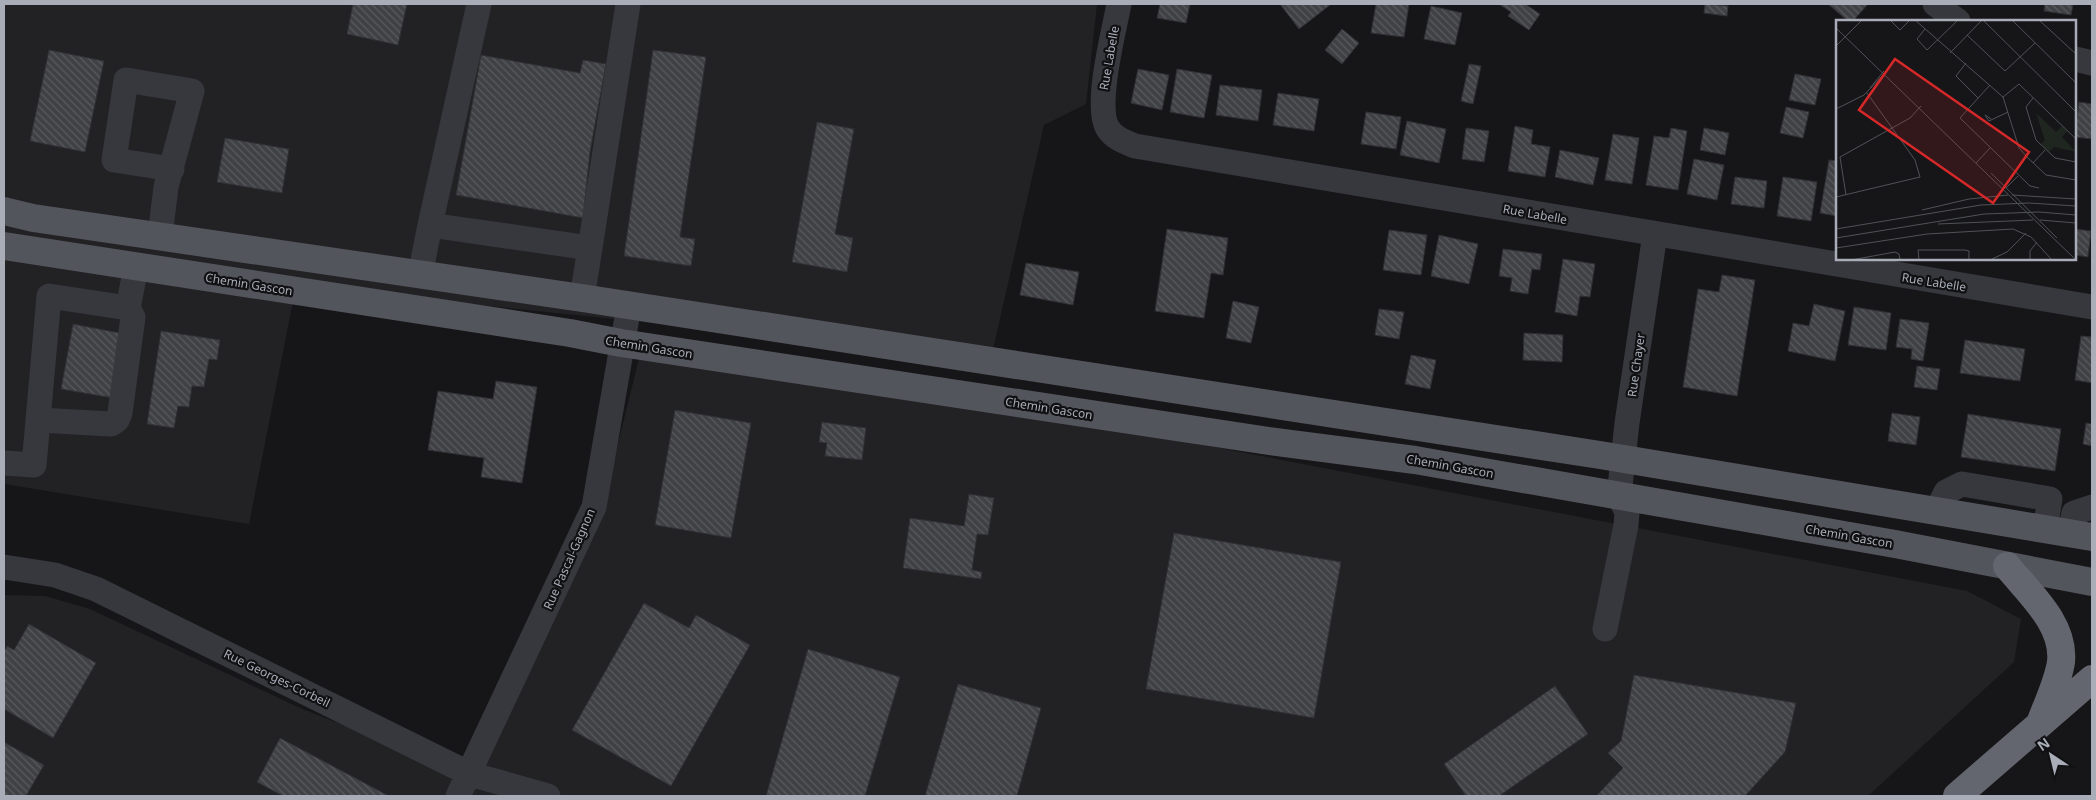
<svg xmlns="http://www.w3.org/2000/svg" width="2096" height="800" font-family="'Noto Sans',sans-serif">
	<defs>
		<pattern id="building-back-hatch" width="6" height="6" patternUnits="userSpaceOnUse" patternTransform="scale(1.25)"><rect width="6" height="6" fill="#404145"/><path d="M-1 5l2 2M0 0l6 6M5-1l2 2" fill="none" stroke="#595a5e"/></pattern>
	</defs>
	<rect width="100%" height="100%" fill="#161618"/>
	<path fill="#222225" d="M4 4H1097L1086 104 1044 125 991 358 296 286 249 524 4 484Z
		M644 338 1967 591 2021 619 2014 662 1868 796H4V595L45 596 90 609 302 709 470 774 596 533Z"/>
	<path fill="url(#building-back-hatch)" stroke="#303034" d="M353 4H407L398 45 347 34Z
		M1160 4H1190L1186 23 1157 18Z
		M1280 4H1328L1330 5 1299 29Z
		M1376 4H1409L1404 37 1371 33Z
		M1499 4H1525L1540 14 1529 30 1508 16 1511 12Z
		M1705 4 1728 6 1727 16 1704 13Z
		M1828 4H1868L1853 21H1848Z
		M2045 4H2073L2071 15 2044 11Z
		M1431 6 1462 13 1455 45 1424 39Z
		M1342 29 1359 43 1342 64 1325 50Z
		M49 50 104 61 85 152 30 141Z
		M653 50 706 57 680 237 695 239 691 266 624 256Z
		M481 55 580 73 583 60 606 64 590 152 583 218 456 195Z
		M1469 64 1481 66 1473 104 1461 101Z
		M1138 69 1169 75 1162 110 1131 103Z
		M1177 69 1212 75 1204 118 1170 112Z
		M1795 74 1821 79 1815 105 1789 100Z
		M1220 85 1262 90 1258 121 1216 115Z
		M1278 93 1319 99 1314 131 1273 125Z
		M2079 102 2092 104V139L2075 137Z
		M1786 107 1809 112 1803 138 1780 133Z
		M1366 112 1401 117 1396 149 1361 144Z
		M1407 121 1446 129 1439 163 1400 155Z
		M817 122 854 129 835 234 853 238 847 272 792 262Z
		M1515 126 1533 130 1531 144 1550 147 1545 177 1508 171Z
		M1466 128 1489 131 1484 162 1462 159Z
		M1671 128 1687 131 1678 190 1646 185 1654 136 1669 138Z
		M1704 128 1729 133 1725 155 1700 150Z
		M1613 134 1639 138 1632 184 1605 180Z
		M225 138 289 149 282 193 217 182Z
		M1560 150 1599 158 1593 185 1555 177Z
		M1694 159 1724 165 1717 200 1687 194Z
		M1829 160 1837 161V216L1820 213Z
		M1735 177 1767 181 1764 208 1731 204Z
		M1783 177 1817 182 1811 221 1777 216Z
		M1167 229 1228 238 1223 275 1211 273 1204 318 1155 311Z
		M2075 229 2091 231 2088 257 2075 255Z
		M1389 230 1427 235 1421 275 1383 270Z
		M1439 235 1478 244 1469 284 1431 276Z
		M1503 249 1542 254 1540 270 1532 269 1528 294 1510 291 1512 278 1499 276Z
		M1563 259 1595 264 1590 297 1580 296 1577 316 1555 312Z
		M1026 263 1079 272 1073 305 1020 295Z
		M1722 275 1755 280 1737 396 1683 387 1698 289 1719 292Z
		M1233 301 1259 307 1251 343 1226 338Z
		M1814 304 1845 311 1835 361 1788 351 1793 323 1809 326Z
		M1854 307 1891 313 1886 350 1848 345Z
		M1379 309 1404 312 1399 339 1375 335Z
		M1900 319 1929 323 1923 361 1911 359 1912 349 1896 347Z
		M73 324 125 334 113 398 61 389Z
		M161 331 220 340 217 360 209 359 204 387 192 386 189 407 178 406 174 428 147 424Z
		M1524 333 1563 335 1562 362 1523 360Z
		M2081 336 2092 337V383L2075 380Z
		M1965 340 2025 349 2020 381 1960 373Z
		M1411 355 1436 360 1430 389 1405 384Z
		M1917 366 1940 369 1937 390 1914 387Z
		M496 381 537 387 522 483 481 477 484 458 428 450 438 391 493 399Z
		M675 410 751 423 731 538 655 525Z
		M1892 413 1920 417 1916 445 1888 441Z
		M1968 414 2061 429 2055 471 1961 457Z
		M822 422 866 428 862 460 825 456 827 443 819 442Z
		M2086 423 2092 424V446L2083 444Z
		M969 494 994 498 988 535 977 534 972 570 982 572 981 579 903 568 910 518 964 526Z
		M1174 533 1341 562 1314 718 1146 689Z
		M644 603 689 628 696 615 750 645 671 786 572 730Z
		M29 624 96 663 53 738 4 709V652L7 646 14 650Z
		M808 649 900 677 865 796H766Z
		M1634 675 1796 703 1785 752 1745 796H1596L1623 768 1608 753 1621 741Z
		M958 684 1041 708 1017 796H925Z
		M1555 686 1588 734 1499 796H1466L1444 764Z
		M280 738 389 796H283L257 782Z
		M4 742 44 765 26 796H4Z"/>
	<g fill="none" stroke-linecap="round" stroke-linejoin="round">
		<path stroke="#37383d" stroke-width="25" d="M1119 4C1114 31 1095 103 1107 127 1113 138 1125 142 1135 146L2092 307
			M1935 4 1958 21
			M2075 59 2092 63
			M430 225 479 4
			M160 236 166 187 192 91 126 80 114 160 172 169
			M590 248 628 4
			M420 275 430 225 590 248 582 298
			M38 420 111 424 117 420 120 413 133 317 128 308
			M4 463 34 465 49 296 128 308 136 267
			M1936 512 1946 492 1962 484 2050 499 2045 529
			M2070 533 2074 513 2092 507
			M4 567 55 575 96 589 470 774 548 796
			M1605 629 1626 525 1627 512 1619 496 1627 423 1655 234
			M458 796 594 507 629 306"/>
		<path stroke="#53555c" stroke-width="28" d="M4 211 33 218 582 298 1600 455 2092 537
			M4 246 570 333 621 343 1269 441 1415 460 1895 544 2092 582"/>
		<path stroke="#63666e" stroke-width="28" d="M2007 566C2029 593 2065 624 2061 662 2058 682 2048 702 2041 721
			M1957 796 2092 679"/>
	</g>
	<g text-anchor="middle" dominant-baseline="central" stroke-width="4.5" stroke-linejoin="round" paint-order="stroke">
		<g font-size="12" fill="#a8adb8" stroke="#111113">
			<text transform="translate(1109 58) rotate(-80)">Rue Labelle</text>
			<text transform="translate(1535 214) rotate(10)">Rue Labelle</text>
			<text transform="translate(1934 282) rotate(9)">Rue Labelle</text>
			<text transform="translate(249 284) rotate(9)">Chemin Gascon</text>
			<text transform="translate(649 347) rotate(9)">Chemin Gascon</text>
			<text transform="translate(1636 365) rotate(-82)">Rue Chayer</text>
			<text transform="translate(1049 408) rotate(9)">Chemin Gascon</text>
			<text transform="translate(1450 466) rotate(10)">Chemin Gascon</text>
			<text transform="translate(1849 536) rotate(10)">Chemin Gascon</text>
			<text transform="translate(569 559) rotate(-66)">Rue Pascal-Gagnon</text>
			<text transform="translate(277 678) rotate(26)">Rue Georges-Corbeil</text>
		</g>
	</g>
	<g transform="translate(1836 20)">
		<rect width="240" height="240" fill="#161618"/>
		<path d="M200 93 220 112 226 106 231 111 226 117 240 132 218 127 213 132 205 124 209 120Z" fill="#1e261f"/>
		<path fill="none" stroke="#505258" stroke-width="1" d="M54 0 64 10 74 0M79 0 167 77 183 128 191 137 210 155 240 160M147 0 240 92M176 0 240 63M203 0 240 34M0 8 240 240M89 9 81 19 91 30 122 0M131 15 169 51 199 23M0 26 26 0M114 33 146 0M130 43 120 56 142 78M154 65 124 98 194 166 203 168M34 68 48 51M167 77 183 64 240 119M197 78 190 87 200 120 219 138 240 142M0 89 28 75 50 52M155 99 149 95 153 101 172 92M140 143 154 128M197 143 209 130M155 153 221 218M170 168 182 156M10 175 4 137 74 98 85 86M176 175 240 179M0 177 84 157 79 140 31 73M86 190 133 179 172 175M204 200 240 203M102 204 197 200M0 209 145 185 193 183 240 186M0 218 148 194 203 192 240 195M0 228 91 214 177 209 195 217 216 240M15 240 59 232 63 234 64 240M83 240 82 230H129L133 231V240M154 240 171 232 190 213M194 240V231L201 222"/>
		<path fill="#d62828" fill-opacity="0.15" stroke="#d62828" stroke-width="2.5" d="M59 39 193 132 157 183 23 90Z"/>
		<rect width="240" height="240" fill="none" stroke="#a8adb8" stroke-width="2.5"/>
	</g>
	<rect width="2096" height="800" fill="none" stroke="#a8adb8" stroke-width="10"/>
	<g transform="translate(2051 755) rotate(325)" stroke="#111113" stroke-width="4" paint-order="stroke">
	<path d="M0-4L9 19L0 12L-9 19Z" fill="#a8adb8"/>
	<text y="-8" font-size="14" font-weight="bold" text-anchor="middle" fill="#a8adb8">N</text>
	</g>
</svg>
